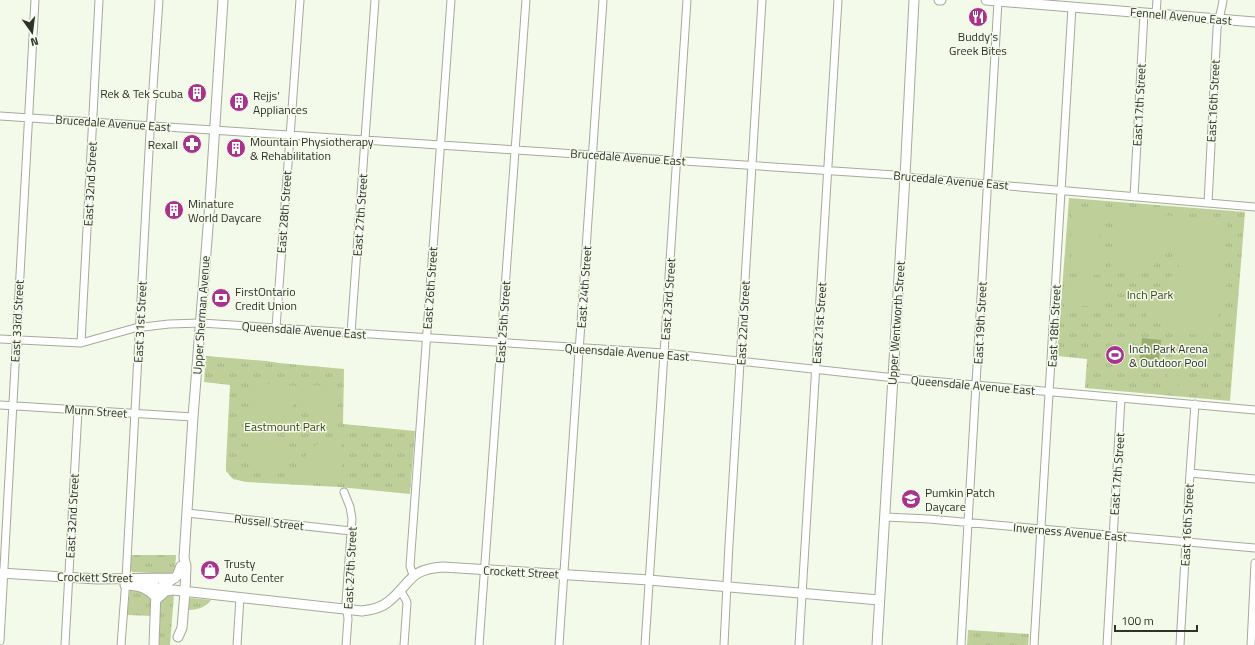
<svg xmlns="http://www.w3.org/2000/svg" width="1255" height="645" font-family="'Titillium Web',sans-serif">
	<defs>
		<pattern id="grass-tufts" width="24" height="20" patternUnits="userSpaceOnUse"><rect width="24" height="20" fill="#becf99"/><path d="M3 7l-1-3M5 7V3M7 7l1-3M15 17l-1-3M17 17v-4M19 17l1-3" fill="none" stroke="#a4b284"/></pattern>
	</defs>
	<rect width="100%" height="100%" fill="#f4fae9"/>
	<path fill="url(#grass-tufts)" d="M1069 198 1245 212 1230 401 1085 388 1087 359 1057 356Z
		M206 356 266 361 279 363 344 369 343 424 415 431 410 494 339 487 246 482 233 479 226 471V463L230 385 204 382Z
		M131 555H176L175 572 173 574 132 572 131 570Z
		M130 589H142L152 599 153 616 127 615Z
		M174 594 170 645H158L161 601 165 595Z
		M191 598 211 600C207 607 196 610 189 610V600Z
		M968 630 1029 634 1028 645H967Z"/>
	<path fill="#becf99" d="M1077 207 1106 210C1106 224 1105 235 1091 242 1105 250 1106 259 1105 275L1074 274 1070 270 1072 243 1070 242 1072 210Z
		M1122 209 1173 216V215L1224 220 1227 225 1223 271 1230 273 1212 337 1208 339 1146 319C1151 295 1160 279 1183 270 1176 263 1171 256 1169 246 1154 274 1141 273 1111 271L1114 215Z
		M1069 277H1098C1107 287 1109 295 1105 307L1070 305 1068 303Z
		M1168 371 1177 372 1175 391 1166 390Z
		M1179 372 1188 373 1187 392 1178 391Z
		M256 383 297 386 295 403 282 418 267 424 249 425 251 387Z
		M335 385 338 388V428C333 427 327 427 322 425 304 419 301 402 299 386Z
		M249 425 268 428 281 439 287 453 286 468 251 466 248 462Z
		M341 438 342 476 338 479 298 477 300 465 309 450 324 440Z"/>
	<path fill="#9bae6f" d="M1142 338 1161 340 1159 360 1140 359Z"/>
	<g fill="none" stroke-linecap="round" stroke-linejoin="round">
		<defs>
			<path id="street" d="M1156 13 1157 0
				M0 116 895 175 915 178 1255 207
				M1134 197 1144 13
				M1208 203 1217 29C1218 19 1222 10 1223 0
				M276 328 300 0
				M351 333 375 0
				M0 339 81 343 135 328 169 324 201 323 664 353 886 377 1255 410
				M81 343 99 0
				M0 405 193 417
				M1190 473 1255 479
				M344 492 350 507 352 519 346 602 348 619 346 645
				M187 513 351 531
				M885 517 929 519 1255 548
				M413 575 410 566 451 0
				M400 590 406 600 407 603 404 645
				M0 641 35 0
				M65 645 78 410
				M121 645 126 579 150 132 159 0
				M237 645 240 598
				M479 645 526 0
				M559 645 603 0
				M645 645 687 0
				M724 645 729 544 762 0
				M799 645 838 0
				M961 645 998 1
				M1034 645 1072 7
				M1107 645 1121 398
				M1180 645 1190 473 1195 404
				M1251 645 1255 563"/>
			<path id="secondary" d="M939 0H941
				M986 0 1255 22
				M0 573 97 579 175 578
				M144 580C151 581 155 584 156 591L154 645
				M125 585C139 585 148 588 157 599
				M158 595 160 588 177 576 181 566
				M157 599 166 591 173 590 362 611C371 610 381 608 388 602 411 584 408 569 443 567L649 580 879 600
				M178 637 182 628 185 592 186 566 184 558 193 417 210 202 223 0
				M877 645 905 176 914 0"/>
		</defs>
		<use href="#street" stroke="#a5aa9b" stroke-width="9"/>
		<use href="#secondary" stroke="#a5aa9b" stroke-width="11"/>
		<use href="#street" stroke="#fff" stroke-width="7"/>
		<use href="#secondary" stroke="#fff" stroke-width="9"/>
	</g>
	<defs>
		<symbol id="restaurant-disc" viewBox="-11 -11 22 22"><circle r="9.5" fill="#a7338c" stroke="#f4fae9"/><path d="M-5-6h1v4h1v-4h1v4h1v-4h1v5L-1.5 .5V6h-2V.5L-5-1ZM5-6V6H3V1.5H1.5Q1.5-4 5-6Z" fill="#fff"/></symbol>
		<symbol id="building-disc" viewBox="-11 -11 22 22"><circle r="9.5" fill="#a7338c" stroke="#f4fae9"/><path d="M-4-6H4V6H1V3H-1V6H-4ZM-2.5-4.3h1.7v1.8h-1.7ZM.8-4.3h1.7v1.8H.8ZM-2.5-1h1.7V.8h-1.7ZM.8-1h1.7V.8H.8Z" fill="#fff"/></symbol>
		<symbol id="pharmacy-disc" viewBox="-11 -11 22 22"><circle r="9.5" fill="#a7338c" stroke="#f4fae9"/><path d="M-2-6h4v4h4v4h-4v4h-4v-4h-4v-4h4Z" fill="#fff"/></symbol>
		<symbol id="bank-disc" viewBox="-11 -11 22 22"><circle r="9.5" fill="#a7338c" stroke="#f4fae9"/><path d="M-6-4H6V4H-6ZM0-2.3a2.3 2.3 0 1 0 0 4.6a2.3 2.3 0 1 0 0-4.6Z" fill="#fff"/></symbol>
		<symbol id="stadium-disc" viewBox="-11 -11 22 22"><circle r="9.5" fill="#a7338c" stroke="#f4fae9"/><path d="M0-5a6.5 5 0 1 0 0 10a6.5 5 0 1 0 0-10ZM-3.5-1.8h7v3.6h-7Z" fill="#fff"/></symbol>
		<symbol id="school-disc" viewBox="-11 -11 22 22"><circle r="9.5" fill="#a7338c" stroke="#f4fae9"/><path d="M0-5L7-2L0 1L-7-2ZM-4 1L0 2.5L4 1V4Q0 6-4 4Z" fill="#fff"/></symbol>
		<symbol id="shop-disc" viewBox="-11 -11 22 22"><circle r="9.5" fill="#a7338c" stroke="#f4fae9"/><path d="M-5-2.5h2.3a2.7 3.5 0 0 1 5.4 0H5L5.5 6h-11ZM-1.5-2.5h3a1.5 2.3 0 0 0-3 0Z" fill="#fff"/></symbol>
	</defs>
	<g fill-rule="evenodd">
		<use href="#restaurant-disc" x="967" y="6" width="22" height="22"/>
		<use href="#building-disc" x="186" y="82" width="22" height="22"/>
		<use href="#building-disc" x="228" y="91" width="22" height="22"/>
		<use href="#pharmacy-disc" x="181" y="133" width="22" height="22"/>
		<use href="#building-disc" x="225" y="137" width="22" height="22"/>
		<use href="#building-disc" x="163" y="199" width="22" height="22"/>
		<use href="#bank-disc" x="210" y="287" width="22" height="22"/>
		<use href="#stadium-disc" x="1104" y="344" width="22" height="22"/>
		<use href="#school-disc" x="900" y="488" width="22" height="22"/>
		<use href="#shop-disc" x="199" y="559" width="22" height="22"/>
	</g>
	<g text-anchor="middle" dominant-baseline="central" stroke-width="3" stroke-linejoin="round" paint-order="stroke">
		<g font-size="12" fill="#2f312b" stroke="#f4fae9">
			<text transform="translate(1181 16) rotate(5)">Fennell Avenue East</text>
			<text transform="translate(1213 101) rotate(-87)">East 16th Street</text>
			<text transform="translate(1139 105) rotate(-87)">East 17th Street</text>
			<text transform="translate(113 123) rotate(4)">Brucedale Avenue East</text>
			<text transform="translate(628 157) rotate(4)">Brucedale Avenue East</text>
			<text transform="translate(951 180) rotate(5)">Brucedale Avenue East</text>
			<text transform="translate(90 184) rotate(-87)">East 32nd Street</text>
			<text transform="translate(284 212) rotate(-86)">East 28th Street</text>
			<text transform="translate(360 215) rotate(-86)">East 27th Street</text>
			<text transform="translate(584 287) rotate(-86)">East 24th Street</text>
			<text transform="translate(430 288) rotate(-86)">East 26th Street</text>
			<text transform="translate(668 299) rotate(-86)">East 23rd Street</text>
			<text transform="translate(201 315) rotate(-86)">Upper Sherman Avenue</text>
			<text transform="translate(17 321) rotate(-87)">East 33rd Street</text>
			<text transform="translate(140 322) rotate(-87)">East 31st Street</text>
			<text transform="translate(503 322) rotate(-86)">East 25th Street</text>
			<text transform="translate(743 323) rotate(-87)">East 22nd Street</text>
			<text transform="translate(819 323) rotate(-86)">East 21st Street</text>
			<text transform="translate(896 323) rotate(-86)">Upper Wentworth Street</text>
			<text transform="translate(980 323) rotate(-87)">East 19th Street</text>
			<text transform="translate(1054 326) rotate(-87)">East 18th Street</text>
			<text transform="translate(304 330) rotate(4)">Queensdale Avenue East</text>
			<text transform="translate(627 352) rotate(4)">Queensdale Avenue East</text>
			<text transform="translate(973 385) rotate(5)">Queensdale Avenue East</text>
			<text transform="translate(96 411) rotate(4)">Munn Street</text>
			<text transform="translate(1117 474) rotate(-86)">East 17th Street</text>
			<text transform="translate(72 516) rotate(-87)">East 32nd Street</text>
			<text transform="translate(269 522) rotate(6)">Russell Street</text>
			<text transform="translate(1187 525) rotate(-87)">East 16th Street</text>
			<text transform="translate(1070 532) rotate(5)">Inverness Avenue East</text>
			<text transform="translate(350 568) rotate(-87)">East 27th Street</text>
			<text transform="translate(521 572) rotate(3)">Crockett Street</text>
			<text transform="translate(95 577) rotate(1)">Crockett Street</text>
		</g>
		<g font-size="12" fill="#2f312b" stroke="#f4fae9" text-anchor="start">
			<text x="978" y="36" text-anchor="middle">Buddy's<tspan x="978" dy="14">Greek Bites</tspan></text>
			<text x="183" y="93" text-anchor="end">Rek &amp; Tek Scuba</text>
			<text x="253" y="95">Rejjs'<tspan x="253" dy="14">Appliances</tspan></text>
			<text x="250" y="141">Mountain Physiotherapy<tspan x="250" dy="14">&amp; Rehabilitation</tspan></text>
			<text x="178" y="144" text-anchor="end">Rexall</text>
			<text x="188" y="203">Minature<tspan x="188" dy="14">World Daycare</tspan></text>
			<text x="235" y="291">FirstOntario<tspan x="235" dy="14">Credit Union</tspan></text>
			<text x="1129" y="348">Inch Park Arena<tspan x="1129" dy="14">&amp; Outdoor Pool</tspan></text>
			<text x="925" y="492">Pumkin Patch<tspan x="925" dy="14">Daycare</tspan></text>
			<text x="224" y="563">Trusty<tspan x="224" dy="14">Auto Center</tspan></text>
		</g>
		<g font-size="12" fill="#384415" stroke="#f4fae9">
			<text x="1150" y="294">Inch Park</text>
			<text x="285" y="426">Eastmount Park</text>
		</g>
	</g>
	<g transform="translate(32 32) rotate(166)" stroke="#f4fae9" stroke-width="3" paint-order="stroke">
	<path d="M0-3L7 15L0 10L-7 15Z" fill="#2f312b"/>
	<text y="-6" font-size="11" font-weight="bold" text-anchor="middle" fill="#2f312b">N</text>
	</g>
	<path d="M1115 625v6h82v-6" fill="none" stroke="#2f312b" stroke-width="2"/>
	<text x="1121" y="625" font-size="12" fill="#2f312b" stroke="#f4fae9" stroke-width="3" paint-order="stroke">100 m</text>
</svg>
